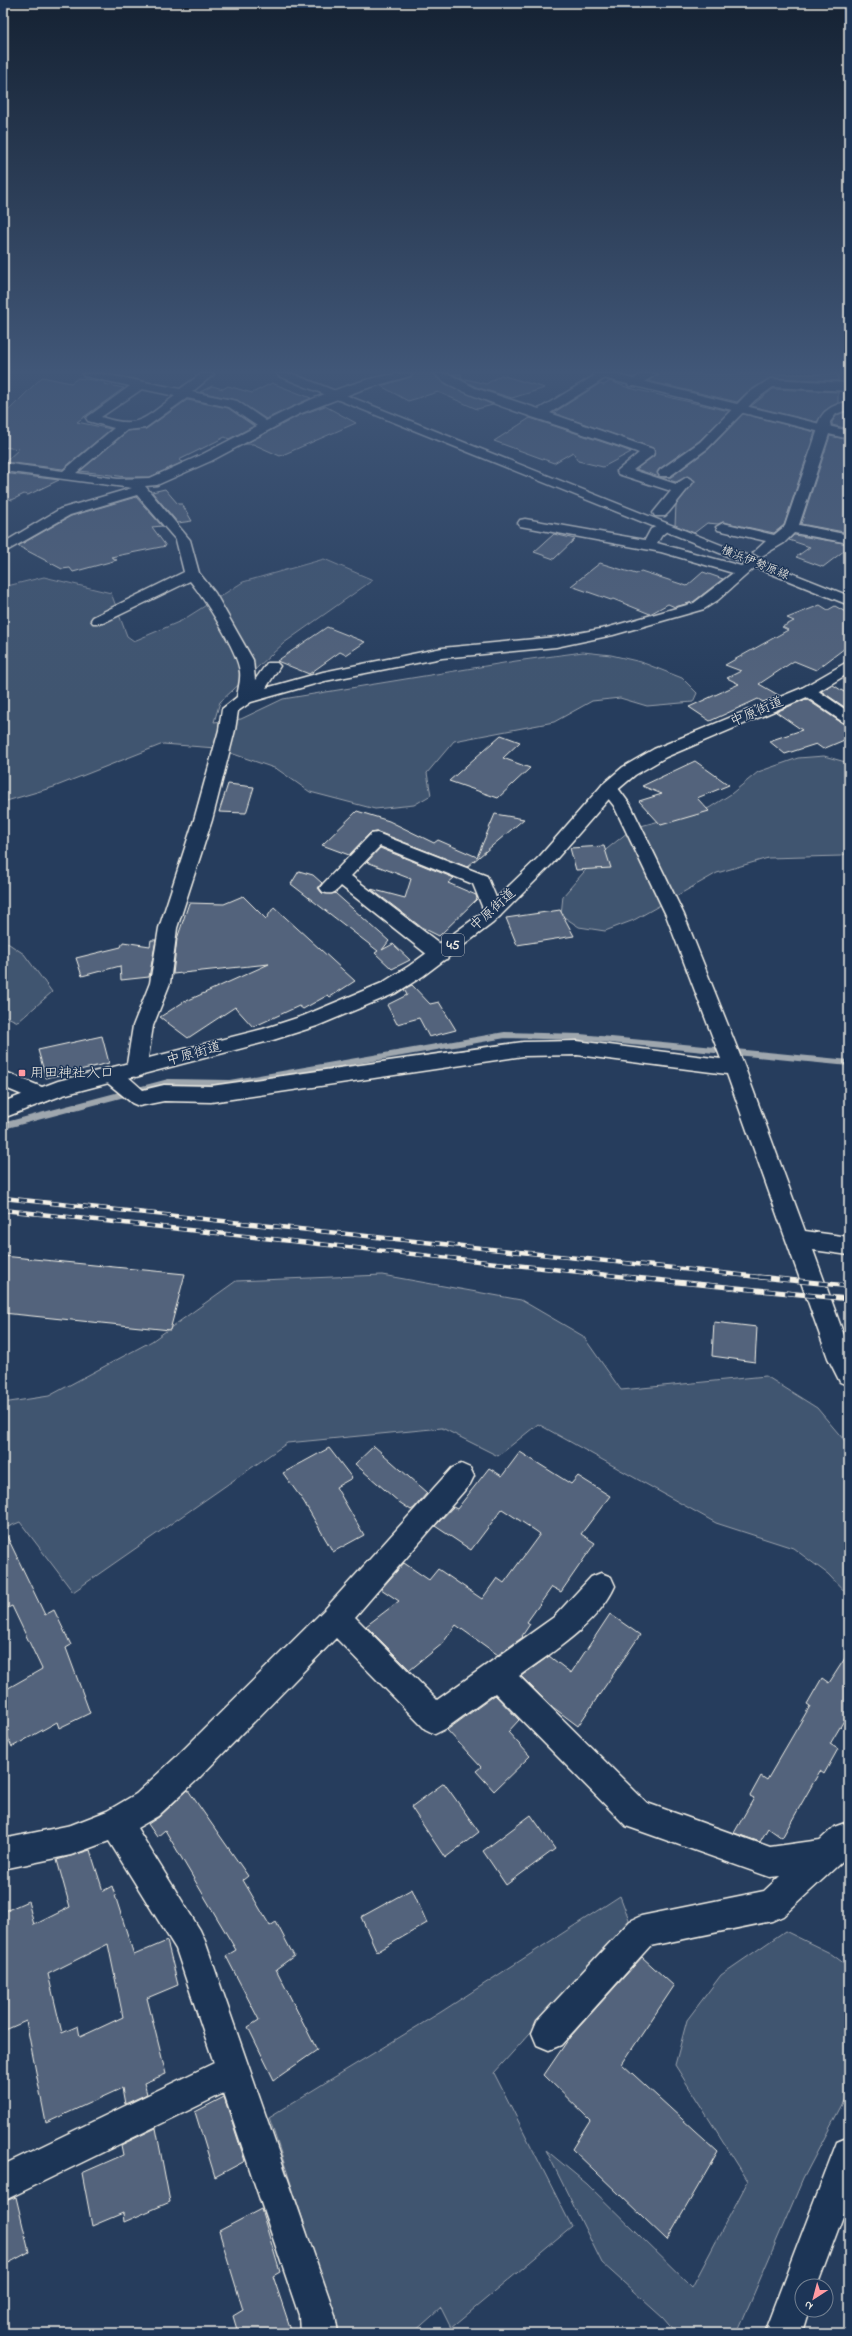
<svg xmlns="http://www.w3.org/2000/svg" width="852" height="2336" font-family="'Indie Flower','Klee One',sans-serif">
	<rect width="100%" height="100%" fill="#263d5d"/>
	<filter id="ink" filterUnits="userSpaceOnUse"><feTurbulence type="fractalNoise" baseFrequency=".025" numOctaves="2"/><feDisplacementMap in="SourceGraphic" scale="8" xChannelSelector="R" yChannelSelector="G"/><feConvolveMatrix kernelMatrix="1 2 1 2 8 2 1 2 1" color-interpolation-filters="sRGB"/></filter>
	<g filter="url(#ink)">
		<path fill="#40546f" stroke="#9aa2ac" d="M324 559 373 580 284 643 220 702 214 722 241 719 283 699 516 661 583 652 611 655 641 662 682 678 697 693 693 702 647 706 620 698 592 701 554 722 454 741 427 773 431 795 414 805 375 809 310 792 277 769 216 748 163 744 54 787 3 802V587L44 577 111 593 127 636 134 641 181 621 243 582Z
			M824 756 849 763V852L841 856 768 858 717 873 634 920 605 931 579 927 561 915 563 896 597 857 633 828 709 808 731 794 758 772 798 758Z
			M3 940 24 954 52 992 18 1022 3 1015Z
			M382 1275 521 1300 583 1336 621 1390 766 1376 817 1408 849 1446V1596L828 1574 793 1548 716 1523 538 1424 498 1456 442 1428 287 1443 73 1592 20 1522 3 1529V1403L49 1396 152 1341 236 1281Z
			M620 1896 630 1922 494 2073 572 2227 451 2328 441 2308 413 2333H340L269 2117 441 2012Z
			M785 1931 830 1953 849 1967V2091L803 2179 737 2333H676L663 2318 602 2263 546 2150 587 2184 692 2287 748 2181 675 2065 687 2020 721 1975Z"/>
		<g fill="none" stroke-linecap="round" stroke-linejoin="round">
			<path stroke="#9fa7ae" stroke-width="6" d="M3 1126 169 1082 230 1083 505 1035 580 1037 849 1063"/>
		</g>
		<path fill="#52647b" stroke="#f4f1e8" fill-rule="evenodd" d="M413 374H434L446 384 493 405 477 409 438 392 408 401 381 386 410 377Z
			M452 374H461L462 378 486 384 501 375 545 388 512 398 476 387Z
			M658 374H838V381L770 378 746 393 737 402 648 381Z
			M42 377 71 383 78 378 106 382 104 384 124 388 77 422 111 429 63 469 5 462 19 449 3 447V416Z
			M610 381 629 388 729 411 699 441 659 469 657 472 659 477 636 469 654 456 655 452 653 448 553 413 599 384 604 385Z
			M272 383 311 398 266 419 237 400 200 392 212 386 223 389 228 386 252 393Z
			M773 389 838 392V403L824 411 817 422 751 406Z
			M187 400 228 408 254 426 229 439 225 437 179 460 183 462 150 477H126L80 471 128 431 146 429Z
			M325 406 356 423 280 456 253 444H245L300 415Z
			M845 412 849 413V429L832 425V422L837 415Z
			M743 414 815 432 784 525 774 533 723 522 718 524 707 523 694 533 675 525 676 505 695 481 688 476 676 482 661 478 671 477 709 449Z
			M530 418 621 448 631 452 603 467 578 461 573 452 554 463 494 441Z
			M830 436 849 440V533L801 524Z
			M3 473 59 480 28 495 24 494 12 500 3 496Z
			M165 489 178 504H182L192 521 178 523 152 492Z
			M136 497 162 526 152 527 166 546 111 557 117 560 73 572 70 568 62 569 18 546 71 516Z
			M554 534 575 539 554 559 534 552Z
			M794 535 849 544V547L823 567 796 557 810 547 789 540Z
			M600 563 636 574 641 571 687 586 703 572 723 579 693 602 675 607 668 604 650 614 613 599 611 600 571 586Z
			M820 605 828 610 835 606 849 614V645L816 670 794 661 759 684 780 696 763 702 758 699 710 721 689 707 739 684 727 678 741 671 725 665 788 630 782 627 794 621 787 618Z
			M327 627 365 642 346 655 340 652 309 674 277 661Z
			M833 685 849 695V710L821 691Z
			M806 699 842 723 849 725V738L823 749 816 744 785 754 769 741 802 730 776 712Z
			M501 735 520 742 503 758 530 768 498 798 449 781Z
			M695 761 729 785 697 798 709 811 661 825 639 801 662 794 642 786Z
			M228 784 254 787 246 813 219 812Z
			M357 811 389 821 434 843 438 840 477 857 495 814 524 819 467 867 378 832 370 833 349 855 322 845Z
			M604 846 611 868 576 870 570 848Z
			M380 848 454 878 448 883 476 895 477 899 439 936 421 927 371 889 405 898 411 879 367 862Z
			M299 871 313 875 322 883 318 888 322 893H335L389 941 382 950 393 944 410 960 392 969 375 953 378 951 291 884Z
			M243 896 266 919 274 907 355 981 330 997 328 995 303 1009 299 1006 253 1027 235 1007 188 1038 160 1017 182 1003 269 964 173 974 177 939 189 903 224 904Z
			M560 910 574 936 517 945 506 918Z
			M151 940H156L149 977 121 980 120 966 82 976 76 958 121 947 123 942 150 946Z
			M412 985 430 1004 439 1002 456 1030 429 1037 419 1018 397 1024 387 1005 407 995 404 989Z
			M102 1036 109 1063 46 1078 38 1050Z
			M3 1256 185 1274 170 1330 3 1313Z
			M714 1322 757 1327 755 1362 712 1356Z
			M374 1446 427 1493 414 1508 411 1510 399 1502 355 1464Z
			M329 1448 352 1478 336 1487 364 1535 333 1552 304 1502 283 1473Z
			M520 1452 571 1484 578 1476 610 1496 581 1534 595 1543 561 1592 552 1587 527 1622 530 1624 522 1636 523 1637 498 1655 456 1625 442 1644 410 1670 366 1626 399 1601 381 1589 404 1563 429 1580 438 1569 482 1599 497 1578 504 1583 540 1534 536 1531 502 1509 471 1550 435 1526 453 1507 457 1509 489 1468 502 1476Z
			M3 1528 45 1615 54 1610 71 1645 66 1648 90 1713 59 1728 57 1722 12 1747 3 1727V1691L42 1669 12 1606 3 1610Z
			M610 1614 640 1635 578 1726 550 1705 521 1676 549 1656 571 1673Z
			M849 1652V1712L830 1744 838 1749 824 1774 820 1771 782 1838 768 1828 760 1842 734 1833 754 1798 750 1796 761 1776 767 1780 810 1706 807 1704 822 1678 829 1683Z
			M495 1695 519 1720 508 1732 530 1756 494 1791 476 1771 481 1767 447 1730Z
			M444 1783 479 1832 445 1858 411 1807Z
			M188 1790 248 1876 243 1880 270 1926 276 1922 294 1956 276 1969 317 2050 274 2080 248 2027 259 2020 226 1956 236 1950 165 1830 157 1837 148 1824 159 1817Z
			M531 1815 555 1849 506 1885 483 1851Z
			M90 1850 103 1891 112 1886 134 1955 167 1941 178 1985 147 1998 166 2074 144 2083 147 2094 125 2104 122 2088 46 2123 26 2021 3 2031V1912L28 1901 34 1925 70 1907 57 1860ZM108 1944 123 2017 80 2037 78 2026 62 2033 48 1974Z
			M412 1889 427 1923 377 1952 361 1917Z
			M642 1957 674 1986 622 2064 718 2152 667 2240 572 2149 590 2120 544 2075 570 2037Z
			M224 2097 245 2161 215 2177 195 2112Z
			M156 2128 170 2202 124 2222 123 2213 92 2226 82 2173 123 2155 121 2145Z
			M16 2197 29 2252 3 2266V2202Z
			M261 2209 280 2272 273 2276 292 2333H238L233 2316 243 2310 219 2231Z"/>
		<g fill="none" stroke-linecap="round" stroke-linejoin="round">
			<defs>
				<path id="minor" d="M82 374H104L180 389 201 374H214L192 392 237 401 266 421C303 402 371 371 412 374L410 376 361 390 299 414 211 461 157 485 145 486 190 540 199 573 215 593 253 660 255 680 267 663H277L280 666 266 688 323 672 442 648 556 637 606 628 694 603 733 573 661 552 520 526 518 523 520 520 525 519 645 540 651 529 665 523 672 527 662 535 657 543 741 566 754 558 761 562 718 600 704 609 613 635 556 647 442 658 325 681 251 702 238 711 235 730 212 820 177 928 170 983 153 1026 146 1070 143 1075 136 1077 129 1075 126 1070 133 1026 150 983 159 928 194 820 219 730 222 709 237 697C238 689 241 680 240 672 238 651 204 598 190 581L103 623H93L91 620 93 617 184 572 176 540 137 495 70 515 3 553V543L60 509 132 488 3 471V463L63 471 114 428 88 421 86 418 130 386 84 376ZM142 389 175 396C145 417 140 430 101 417ZM187 398 229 407 257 426 201 455 150 478 118 479 76 473 127 430 145 428Z
					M435 374H449L475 388 539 409 597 374H608L607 377 550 413 653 449 654 452 653 455 633 470 676 484 687 477 694 481 669 512 665 516H655L653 513 671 491 618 474 617 471 639 453C605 439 449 395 435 374Z
					M642 374H657L637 386H629L627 383Z
					M770 379 849 383V391L773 387 755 400 708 448 670 476H660L658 473 660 470 700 442 747 394Z
					M849 401V409L836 414 830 422 831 428 799 525 849 535V543L794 533 784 543 760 557 753 553 766 541 718 530 716 527 723 523 774 535 785 526 818 429 817 427C821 410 833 405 849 401Z
					M808 686 814 688 849 712V724L843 722 802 694 800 691 802 688Z
					M609 783 615 784 631 806 684 915 745 1068 805 1231 849 1237V1255L813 1250 849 1349V1386L840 1382 828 1358 727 1074 577 1055 523 1056 211 1102 164 1101 139 1106 132 1103 104 1080 101 1075 104 1070C119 1065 131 1080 143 1090L164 1085 211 1086 523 1042 577 1041 721 1059 666 915 614 806 600 788 603 784Z
					M377 833 487 876 502 912 500 916 493 918 486 916 473 884 380 846 351 876 447 949 450 954 447 959 440 960 433 959 341 886C335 893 331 895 323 892L320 888 323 884 371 834Z
					M3 1071 49 1090 53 1095 49 1100 42 1103 3 1087Z
					M461 1464 470 1468 474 1476 470 1484 355 1617 437 1700 554 1617 591 1577 601 1573 611 1577 615 1586C599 1623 551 1653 519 1676L647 1803 770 1847 820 1840 834 1827 845 1823 849 1824V1855L783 1916 772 1921 650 1946 561 2045 549 2050 537 2045 532 2033 537 2021 630 1921 641 1916 764 1891 780 1876 770 1877 626 1826 495 1693 445 1729 435 1734 425 1729 336 1638 197 1780 158 1816 137 1828 200 1930 205 1941 335 2315 338 2333H300L299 2315 224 2093 3 2201V2165L214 2063 176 1949 109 1841 71 1855 3 1869V1839L71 1825 107 1811 136 1794 175 1758 326 1608 452 1468Z
					M849 2137V2200L817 2286H802V2310H809L802 2333H764L837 2142Z"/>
				<path id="major" d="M277 374H293L849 596V605L279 376Z
					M593 374H613L849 431V439L595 376Z
					M849 661V673L814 694 666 757 635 775 615 792 552 864 493 923 423 976 396 993 317 1026 273 1040 63 1095 3 1118V1102L58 1081 263 1029 303 1016 382 983 409 966 479 915 540 856 603 784 623 767 654 749 802 688Z"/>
			</defs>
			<use href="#minor" stroke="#f4f1e8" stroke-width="3"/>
			<use href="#major" stroke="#f4f1e8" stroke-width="3"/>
			<use href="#minor" fill="#1d3557" fill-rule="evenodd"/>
			<use href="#major" fill="#1d3557" fill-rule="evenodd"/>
			<defs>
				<path id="rail-far1" d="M3 1198 769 1278
					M3 1210 636 1278"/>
				<path id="rail" d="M626 1277 849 1299
					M759 1277 849 1286"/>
			</defs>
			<use href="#rail-far1" stroke="#f4f1e8" stroke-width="4.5"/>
			<use href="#rail" stroke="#f4f1e8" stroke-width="5"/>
			<use href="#rail-far1" stroke="#1d3557" stroke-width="3" stroke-dasharray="8" stroke-linecap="butt"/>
			<use href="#rail" stroke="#1d3557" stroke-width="3.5" stroke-dasharray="10" stroke-linecap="butt"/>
		</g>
	</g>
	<linearGradient id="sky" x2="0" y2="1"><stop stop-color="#152233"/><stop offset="0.53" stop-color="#415778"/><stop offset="1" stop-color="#415778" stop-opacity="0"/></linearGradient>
	<rect width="852" height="701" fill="url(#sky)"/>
	<rect fill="#ff9aa2" stroke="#1d3557" stroke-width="1.5" x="18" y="1069" width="8" height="8" rx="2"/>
	<g text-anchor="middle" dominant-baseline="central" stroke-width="3" stroke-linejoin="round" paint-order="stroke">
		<g font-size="12" fill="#f4f1e8" stroke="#1d3557">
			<text transform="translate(755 563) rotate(22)">横浜伊勢原線</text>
		</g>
		<rect fill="#1d3557" stroke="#b4b9bc" stroke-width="1" x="442" y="934" width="22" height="22" rx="3"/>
		<g font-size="13" font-weight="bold" fill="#f4f1e8">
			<text x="453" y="945">45</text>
		</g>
		<g font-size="14" fill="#f4f1e8" stroke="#1d3557">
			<text transform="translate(757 712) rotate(-23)">中原街道</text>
			<text transform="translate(493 910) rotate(-42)">中原街道</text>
			<text transform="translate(194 1054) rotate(-15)">中原街道</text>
		</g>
		<g font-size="14" fill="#f4f1e8" stroke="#1d3557" text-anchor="start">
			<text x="30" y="1073">用田神社入口</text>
		</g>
	</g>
	<rect width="852" height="2336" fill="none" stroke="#1d3557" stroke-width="16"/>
	<rect x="8" y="8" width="836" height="2320" fill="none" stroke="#f4f1e8" stroke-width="1.5" filter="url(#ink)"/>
	<g transform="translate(814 2298) rotate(216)"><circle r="19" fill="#1d3557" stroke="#738091"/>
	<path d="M0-3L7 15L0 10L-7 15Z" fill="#ff9aa2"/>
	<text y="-6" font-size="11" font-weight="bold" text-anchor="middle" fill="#f4f1e8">N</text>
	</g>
</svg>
